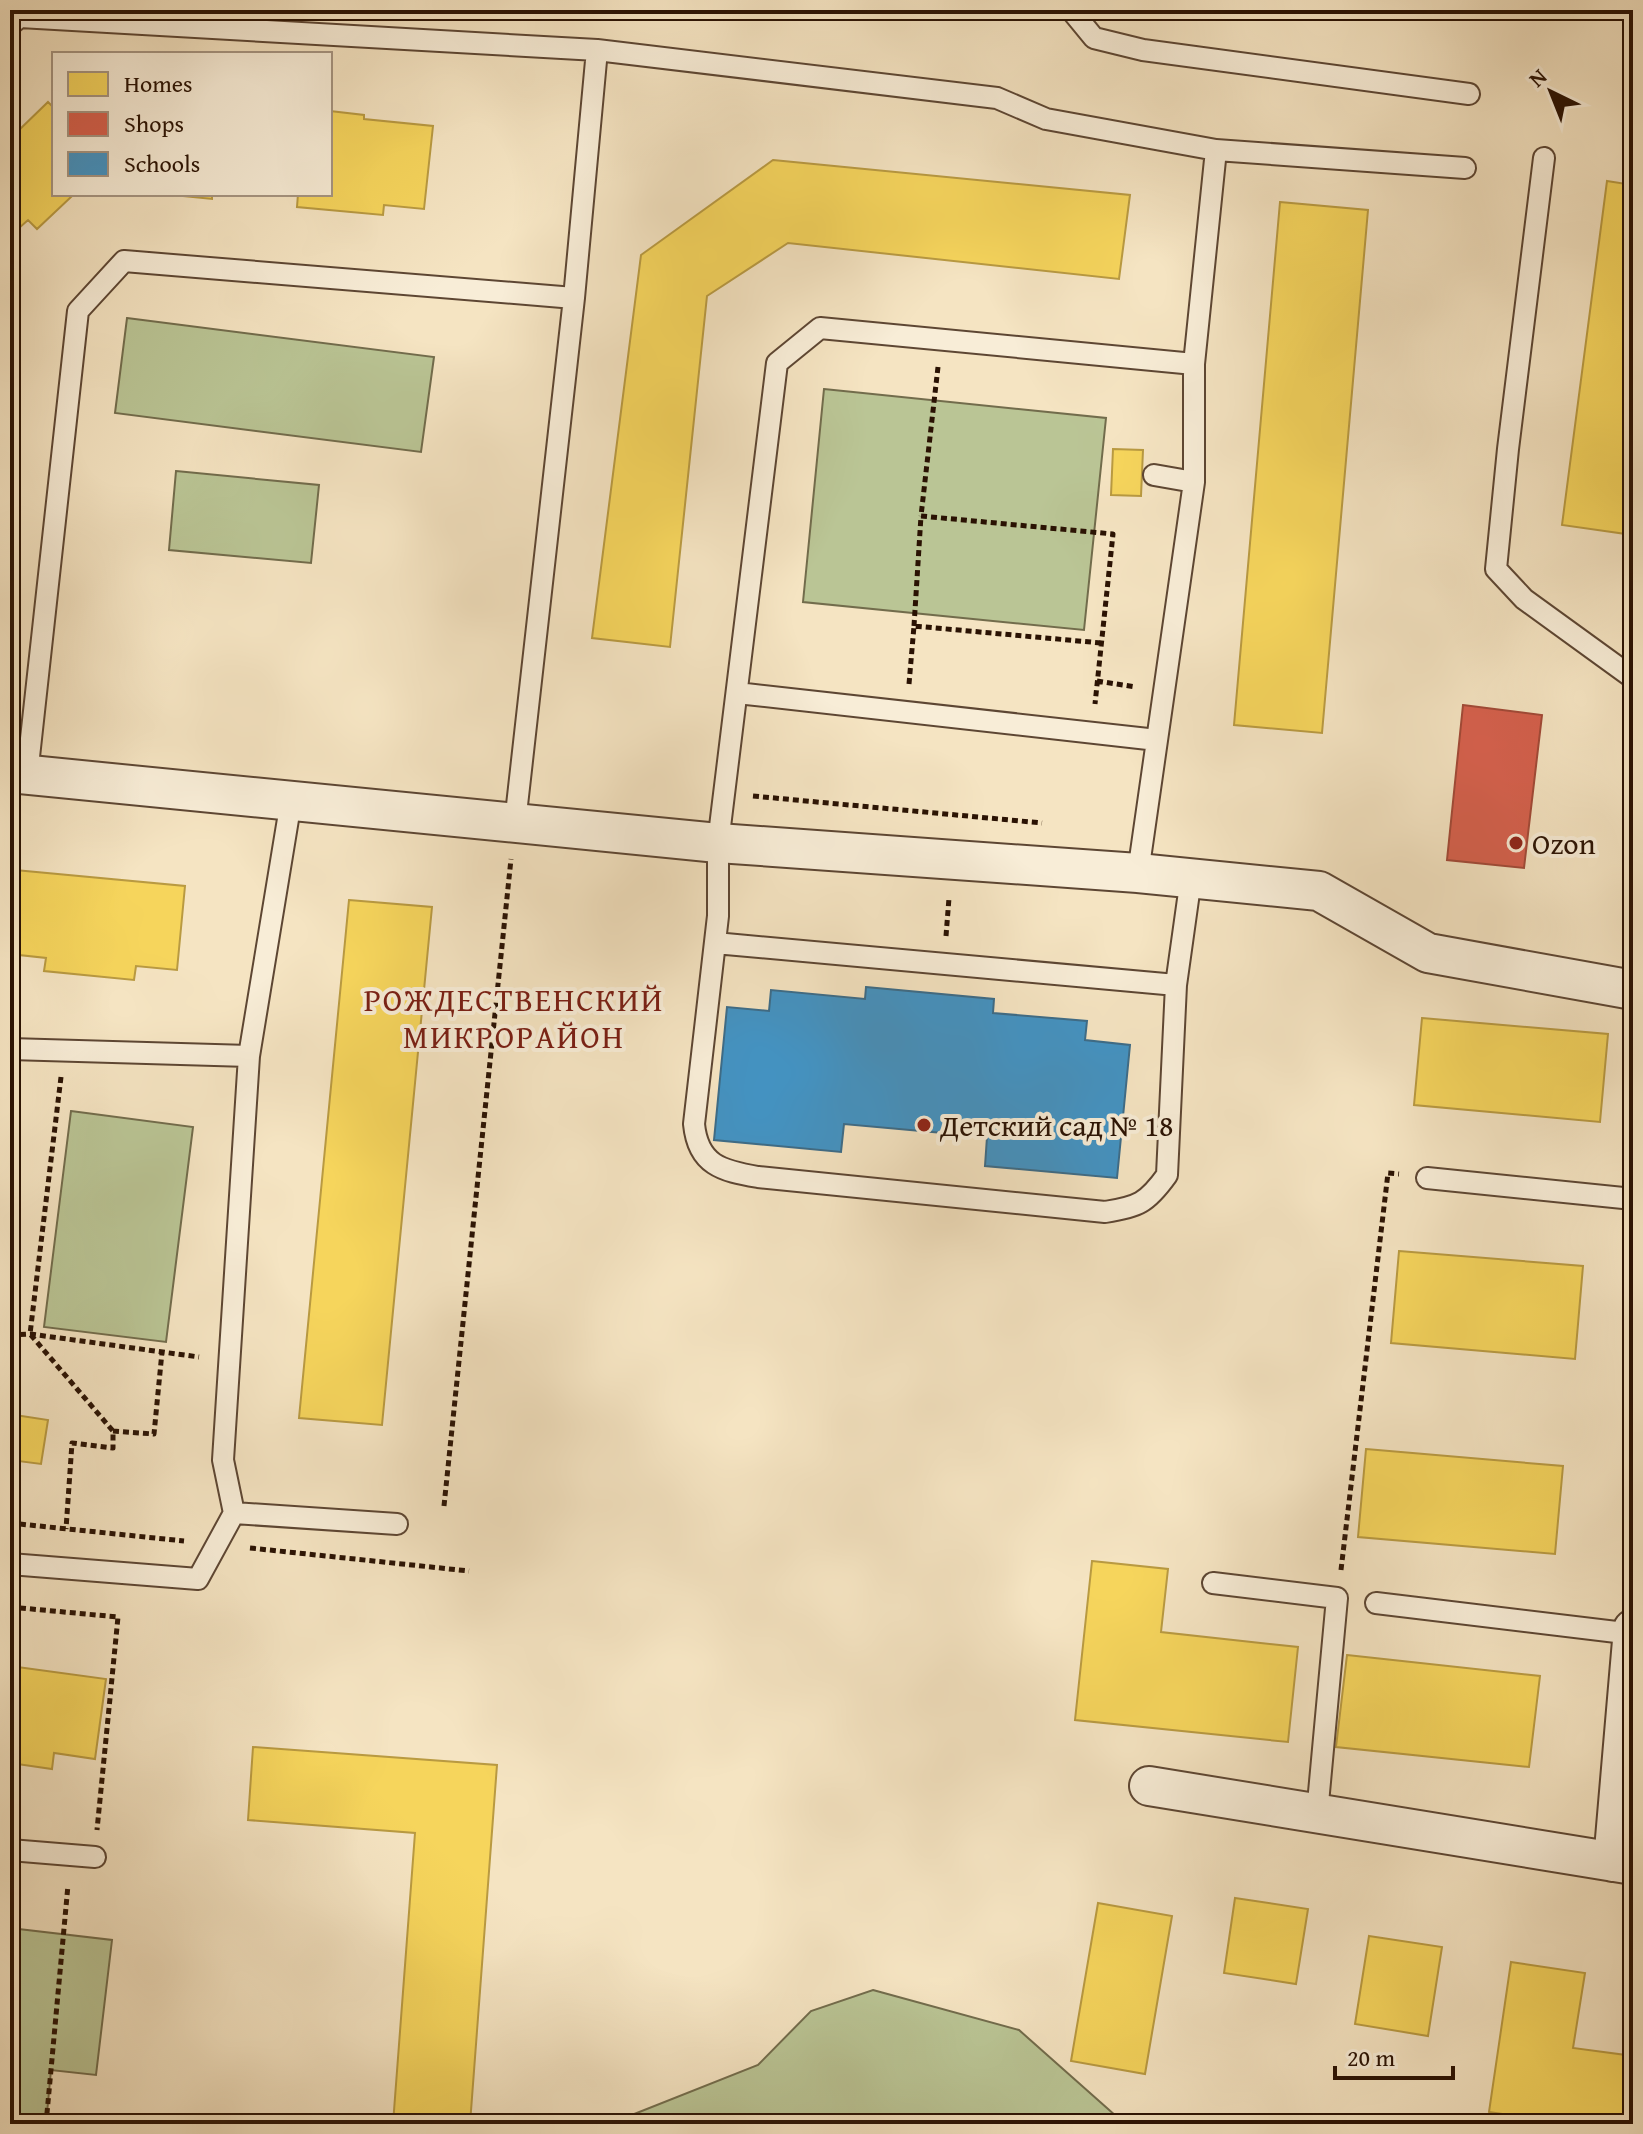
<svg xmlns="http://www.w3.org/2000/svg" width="1643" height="2134" font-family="'Gentium Book Plus',serif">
	<rect width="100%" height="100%" fill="#f5e4c2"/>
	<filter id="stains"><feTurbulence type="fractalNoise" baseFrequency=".0025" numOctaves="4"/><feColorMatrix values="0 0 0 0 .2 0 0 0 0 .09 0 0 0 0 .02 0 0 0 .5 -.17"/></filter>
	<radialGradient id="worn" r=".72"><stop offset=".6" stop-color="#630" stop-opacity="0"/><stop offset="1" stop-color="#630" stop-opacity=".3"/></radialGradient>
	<path fill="#bac595" stroke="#726c4c" stroke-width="2" d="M127 318 434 357 421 452 115 413Z
		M824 389 1106 418 1084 630 803 602Z
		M176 471 319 485 311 563 169 550Z
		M71 1111 193 1127 166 1342 44 1327Z
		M10 1928 112 1940 96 2075 51 2070 46 2124H10Z
		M873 1990 1019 2030 1125 2124H609L758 2065 811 2011Z"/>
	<path fill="#f6d55c" stroke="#b99a41" stroke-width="2" d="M48 102 54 108V194H68L71 197 37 229 28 220 10 236V124L17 132Z
		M330 111 364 115V119L433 126 424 209 384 205 383 215 297 207 298 194H330Z
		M773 160 1130 195 1119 279 788 243 707 296 670 647 592 638 641 255Z
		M1607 181 1633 185V535L1562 525Z
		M163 194H212V199Z
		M1280 202 1368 210 1322 733 1234 725Z
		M10 275 18 276 10 349Z
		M1113 449 1143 450 1141 496 1111 495Z
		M15 870 185 886 177 970 136 966 134 980 44 971 46 958 10 954V880L14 881Z
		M349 900 432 907 382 1425 299 1418Z
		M1422 1018 1608 1034 1600 1122 1414 1105Z
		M1399 1251 1583 1266 1575 1359 1391 1343Z
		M15 1415 48 1420 41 1464 10 1460Z
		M1366 1449 1563 1466 1555 1554 1358 1537Z
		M1092 1561 1168 1569 1161 1632 1298 1647 1288 1742 1075 1720Z
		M1347 1655 1540 1676 1529 1767 1336 1747Z
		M10 1666 106 1679 95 1759 54 1753 52 1769 10 1763Z
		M253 1747 497 1765 470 2124H393L415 1833 248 1820Z
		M1235 1898 1308 1909 1296 1984 1224 1973Z
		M1098 1903 1172 1916 1145 2074 1071 2061Z
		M1369 1936 1442 1947 1428 2036 1355 2024Z
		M1511 1962 1585 1973 1573 2048 1633 2056V2124H1571L1489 2112Z"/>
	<path fill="#d6604d" stroke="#a24937" stroke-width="2" d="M1463 705 1542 715 1524 868 1447 860Z"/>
	<path fill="#4393c3" stroke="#3c6c89" stroke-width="2" d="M866 987 994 999 993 1013 1087 1021 1085 1040 1130 1045 1117 1178 985 1166 987 1137 844 1124 841 1152 714 1140 727 1007 769 1011 771 990 865 999Z"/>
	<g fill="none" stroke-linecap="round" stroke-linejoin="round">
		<defs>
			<path id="service" d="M1071 10 1094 38 1143 50 1469 94
				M10 25 20 17 597 50
				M1216 150 1465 168
				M1544 158 1508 449 1496 569 1524 599 1633 678
				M1154 475 1194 482V364L820 328 777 363 718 843V916L694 1124C698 1165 722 1171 758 1177L1105 1212C1138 1207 1147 1203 1167 1175L1176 985 1191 878
				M737 693 1157 740
				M27 775 78 311 124 261 574 298
				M515 823 574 298 597 50 997 98 1046 119 1216 150 1194 364
				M1138 873 1194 482
				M715 943 1176 985
				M10 1049 249 1056 223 1460 234 1513 397 1524
				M249 1056 291 801
				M1427 1178 1633 1199
				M10 1564 198 1579 234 1513
				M1213 1583 1337 1598 1317 1814
				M1376 1603 1633 1634
				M10 1850 95 1857"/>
			<path id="minor" d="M10 773 718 843 1138 873 1319 891 1428 953 1633 990
				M1149 1786 1633 1865
				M1613 1862 1633 1629"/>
		</defs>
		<use href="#service" stroke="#5d4633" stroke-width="24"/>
		<use href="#minor" stroke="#5d4633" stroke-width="42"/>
		<path stroke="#2a1203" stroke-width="5" stroke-dasharray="6 4" stroke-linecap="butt" d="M938 367 921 516 1113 534 1095 704
			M914 626 921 516
			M1097 681 1136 687
			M909 684 914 626 1101 643
			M753 796 1042 823
			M946 936 949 898
			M61 1077 30 1334 113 1431V1448L72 1443 66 1529
			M10 1335 30 1334 199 1357
			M113 1431 154 1434 162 1352
			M444 1506 511 859
			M10 1523 184 1541
			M250 1548 469 1571
			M1341 1570 1388 1173 1399 1174
			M10 1607 118 1617 97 1830
			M46 2124 68 1885"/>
		<use href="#service" stroke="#f8edd7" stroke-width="20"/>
		<use href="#minor" stroke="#f8edd7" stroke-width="38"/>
	</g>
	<g fill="#8f2418" stroke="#f8edd7" stroke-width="3">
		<circle cx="1516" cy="843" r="8"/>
		<circle cx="924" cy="1125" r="8"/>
	</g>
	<g text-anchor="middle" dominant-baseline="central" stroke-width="8" stroke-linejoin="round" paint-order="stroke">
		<g font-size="30" fill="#2a1203" stroke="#f8edd7" text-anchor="start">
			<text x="1532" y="843">Ozon</text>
			<text x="940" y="1125">Детский сад № 18</text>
		</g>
		<g font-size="32" letter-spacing="2" fill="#7a1f14" stroke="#f8edd7">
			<text x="514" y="999">РОЖДЕСТВЕНСКИЙ<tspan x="514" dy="37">МИКРОРАЙОН</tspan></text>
		</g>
	</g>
	<rect width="1643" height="2134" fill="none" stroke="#f5e4c2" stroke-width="40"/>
	<rect x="12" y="12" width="1619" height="2110" fill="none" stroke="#2a1203" stroke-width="4"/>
	<rect x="20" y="20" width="1603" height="2094" fill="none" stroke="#2a1203" stroke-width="2"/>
	<rect x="52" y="52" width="280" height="144" fill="#f8edd7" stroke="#a69582" stroke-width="2"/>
	<rect x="68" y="72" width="40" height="24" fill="#f6d55c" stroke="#a69582" stroke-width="2"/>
	<text x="124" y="92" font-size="24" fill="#2a1203">Homes</text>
	<rect x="68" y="112" width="40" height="24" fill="#d6604d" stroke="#a69582" stroke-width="2"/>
	<text x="124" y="132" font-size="24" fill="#2a1203">Shops</text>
	<rect x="68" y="152" width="40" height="24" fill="#4393c3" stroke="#a69582" stroke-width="2"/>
	<text x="124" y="172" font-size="24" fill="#2a1203">Schools</text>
	<g transform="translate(1551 92) rotate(317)" stroke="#f8edd7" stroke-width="6" paint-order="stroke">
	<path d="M0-6L14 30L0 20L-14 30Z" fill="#2a1203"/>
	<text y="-12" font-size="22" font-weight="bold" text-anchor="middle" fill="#2a1203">N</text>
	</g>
	<path d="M1335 2066v12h118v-12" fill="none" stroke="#2a1203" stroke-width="4"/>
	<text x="1347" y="2066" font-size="24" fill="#2a1203" stroke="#f8edd7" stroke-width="6" paint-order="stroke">20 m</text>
	<rect width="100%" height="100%" filter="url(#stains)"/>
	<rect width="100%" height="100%" fill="url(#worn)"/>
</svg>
